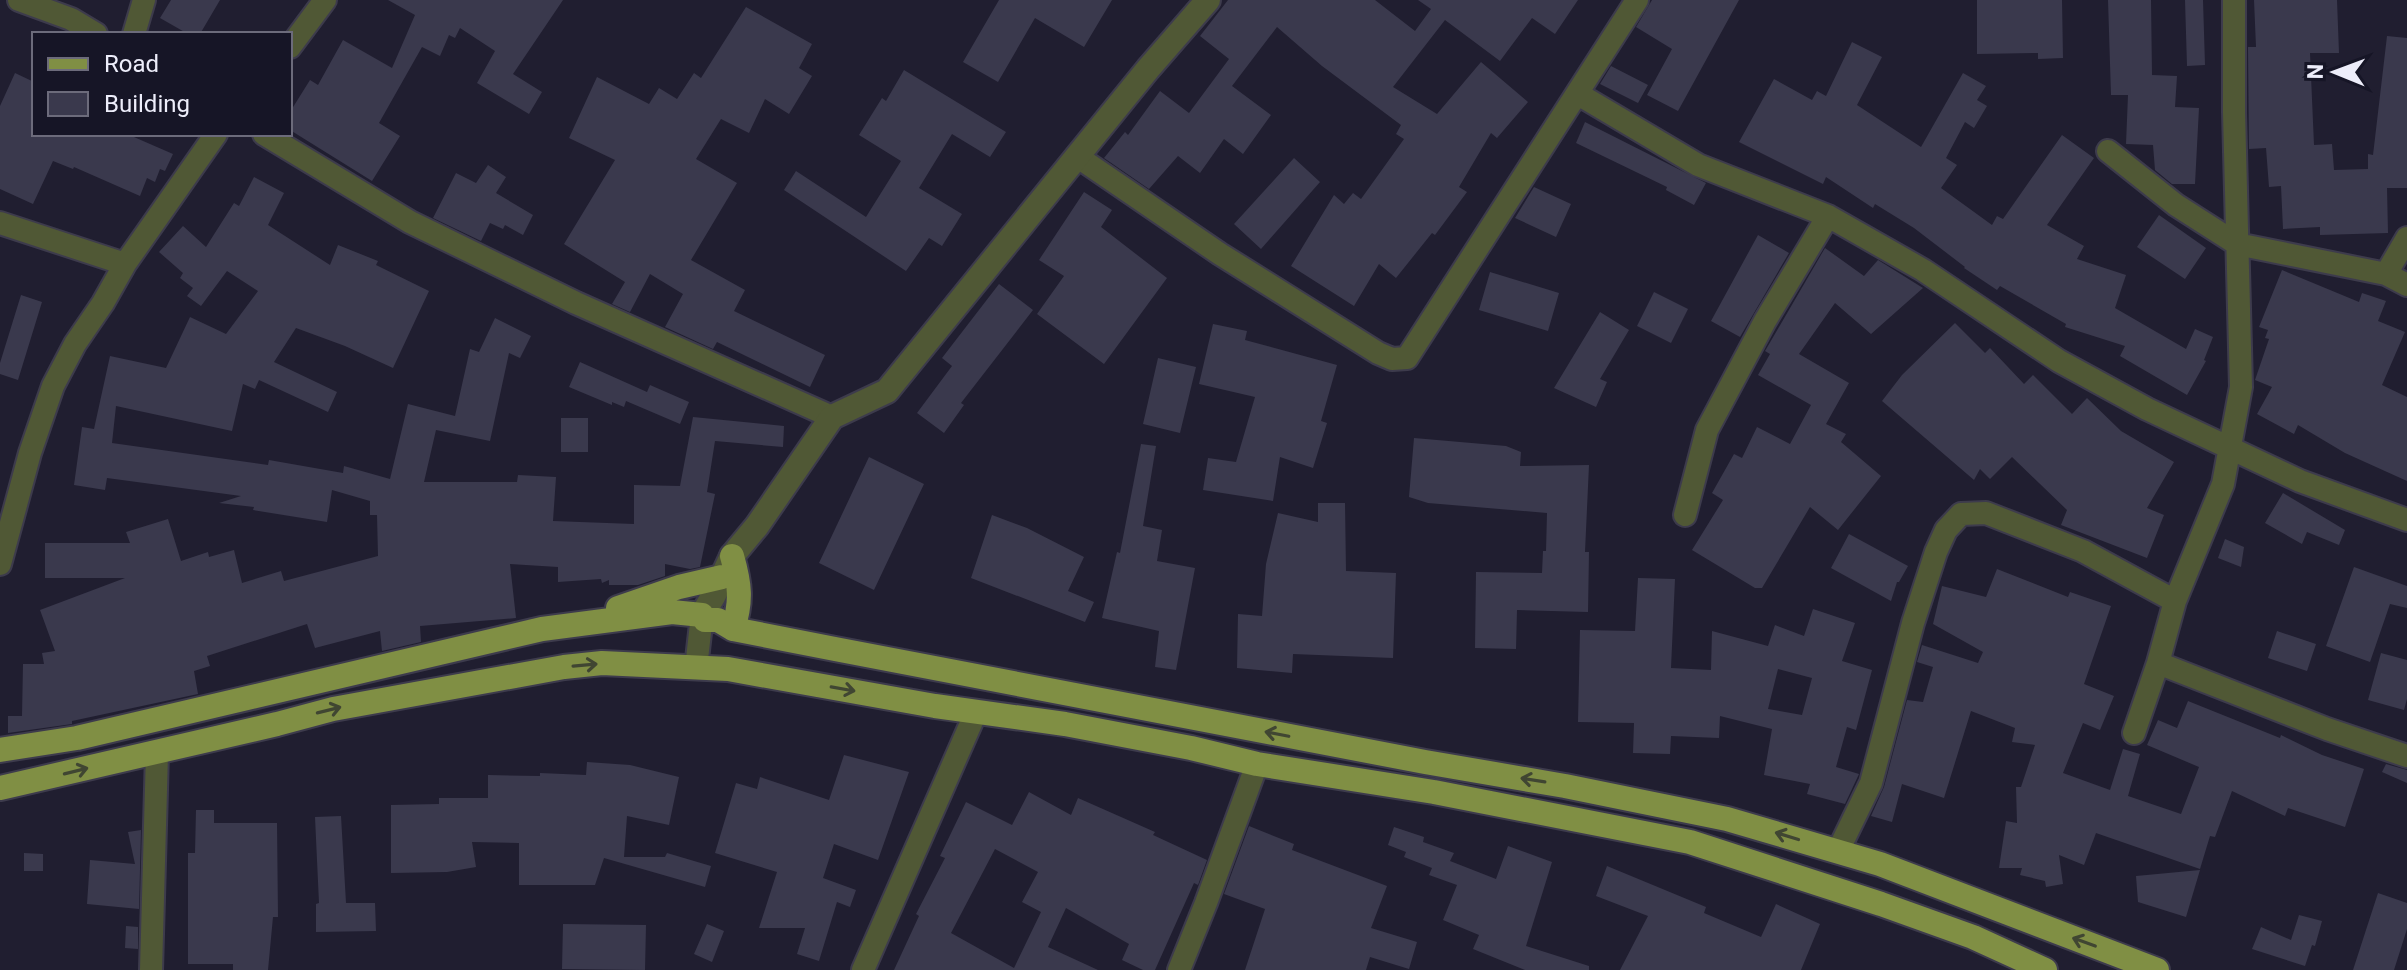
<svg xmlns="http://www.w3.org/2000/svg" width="2407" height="970" font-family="Roboto,sans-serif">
	<rect width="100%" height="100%" fill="#201e30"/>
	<path fill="#3a394d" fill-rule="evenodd" d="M171 0H220L200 34H188L160 18Z
		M388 0H563L513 74 542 92 529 114 477 83 495 51 460 28 455 38 449 35 440 56 422 47 379 123 400 136 372 181 290 130V112L310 80 318 85 343 40 392 68 415 15Z
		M999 0H1112L1084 47 1035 18 998 82 963 62Z
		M1228 0H1375L1415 31 1431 9 1418 0H1578L1555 34 1532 18 1500 61 1445 20 1393 87 1437 114 1481 62 1528 102 1497 138 1491 133 1459 187 1467 192 1435 235 1432 233 1396 278 1379 264 1354 306 1291 266 1334 195 1344 204 1353 193 1361 199 1404 139 1396 134 1401 125 1322 66 1277 27 1232 86 1271 115 1243 154 1224 139 1200 173 1178 156 1149 189 1104 158 1125 132 1128 135 1160 91 1189 113 1229 59 1200 36Z
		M1652 0H1739L1678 111 1647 95 1672 49 1636 27Z
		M1977 0H2062L2063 58 2038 59V53L1977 54Z
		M2108 0H2151L2152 75 2177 76 2175 107 2199 108 2195 184H2172L2155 170 2153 145 2126 144 2128 95H2111Z
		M2185 0H2203L2205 65 2187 66Z
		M2254 0H2337L2339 53H2310L2314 145 2332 144 2334 170 2368 169V154L2373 155 2387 36 2407 38V188H2387L2388 233 2320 235V227L2283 229 2281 186 2269 187 2266 148 2249 149 2248 47H2256Z
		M746 7 812 44 799 68 812 76 789 114 765 99 749 133 721 119 696 159 737 183 691 260 745 290 734 311 825 355 810 387 717 342 713 349 665 327 683 294 650 274 630 312 612 304 625 282 564 244 615 160 569 138 597 77 649 104 659 88 677 99 694 73 701 78Z
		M1852 42 1882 57 1857 105 1921 147 1963 73 1986 86 1977 100 1987 106 1974 128 1965 122 1946 158 1957 165 1941 188 1992 225 1997 216 2003 219 2062 135 2094 158 2047 225 2084 246 2077 259 2126 275 2115 308 2186 349 2195 329 2213 337 2204 360 2206 361 2187 395 2120 356 2125 346 2065 327 2066 324 2000 286 1997 290 1964 268 1965 267 1914 228 1875 204 1873 208 1826 177 1823 184 1739 142 1774 79 1812 100 1817 91 1826 96Z
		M1611 66 1648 85 1638 103 1600 84Z
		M904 70 1006 132 990 157 952 134 919 188 962 214 942 246 929 238 906 271 784 190 796 171 866 217 901 161 859 135 882 98 886 101Z
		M15 73 34 82V134H127L173 154 165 171 160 169 155 182 147 178 140 196 74 167 73 169 53 161 33 204 0 189V106Z
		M1585 122 1706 183 1694 205 1666 190 1667 187 1576 143Z
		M1294 158 1320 182 1261 249 1234 224Z
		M488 165 506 177 496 193 533 215 523 235 505 225 503 229 490 223 481 241 433 218 456 173 476 183Z
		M254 177 284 193 268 225 330 265 338 245 378 261 376 265 429 291 393 368 345 346 296 328 274 362 337 392 328 412 259 380 255 389 243 384 232 431 116 406 112 443 268 465 269 460 343 473 344 466 390 479 408 404 455 416 470 349 479 352 495 318 531 336 520 358 509 353 490 441 436 430 424 482H517L518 475 556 477 553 521 634 524V485L680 486 693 417 784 426 783 447 715 441 707 492 715 494 700 567 690 569 665 564V576L638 585H609V580L602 583 601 579 558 582V567L510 564 516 618 420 626 421 642 382 651 380 631 315 648 307 624 207 656 210 666 194 671 198 694 72 721V724L8 733V716H22L23 664H44L42 653 55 651 40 610 125 578H45V543H130L126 532 168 519 181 561 208 552 209 557 234 550 242 583 281 571 284 581 378 556 377 515H370V501L332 490 327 522 253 510 254 507 219 503 241 496 107 478 105 490 74 485 82 427 94 429 110 356 166 368 190 317 226 334 258 291 227 271 201 306 187 296 193 288 180 278 183 273 159 252 183 226 206 247 234 203 239 206Z
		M1534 187 1571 204 1556 237 1515 218Z
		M1084 192 1112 210 1101 227 1167 278 1104 364 1037 314 1064 276 1039 260Z
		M2159 215 2206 248 2185 279 2137 247Z
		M1758 235 1789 253 1740 337 1711 321Z
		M1825 248 1864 276 1878 260 1923 288 1871 334 1835 303 1799 354 1849 383 1826 424 1846 434 1841 442 1881 476 1838 530 1810 507 1762 588H1755L1692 550 1723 500 1712 493 1734 454 1742 458 1757 427 1790 444 1811 405 1758 375 1770 354 1765 351Z
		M2282 270 2359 302 2362 293 2386 301 2378 321 2405 332 2382 385 2407 397V481L2345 453 2298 425 2294 434 2257 414 2272 387 2255 380 2269 339 2265 338 2268 330 2259 327Z
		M1490 272 1559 293 1548 331 1479 310Z
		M999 284 1033 310 961 403 964 405 944 433 917 413 952 366 942 358Z
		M1654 292 1688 309 1671 343 1637 326Z
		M21 295 42 302 18 380 0 374V363Z
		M1600 312 1629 330 1600 379 1607 382 1596 407 1554 388Z
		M1955 323 1985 353 1990 348 2024 384 2033 375 2072 414 2087 398 2121 431 2174 462 2147 508 2164 515 2147 558 2061 525 2067 510 2012 457 1990 479 1980 469 1974 480 1882 401 1902 375Z
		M1213 324 1247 331 1245 340 1337 365 1321 421 1327 423 1313 468 1280 457 1273 501 1203 490 1208 458 1236 462 1255 397 1199 384Z
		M1158 358 1196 367 1180 433 1143 424Z
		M580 362 647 392 650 385 689 402 680 424 626 401 624 407 612 402V405L569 387Z
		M561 418H588V452H561Z
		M1414 438 1506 446 1521 452 1520 466 1589 465 1585 552H1589L1588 612 1517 610 1516 649 1475 648 1476 572 1542 573 1543 551H1546L1547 513 1428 503 1409 497Z
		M1141 444 1156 446 1143 526 1162 530 1157 561 1195 568 1176 670 1155 667 1159 631 1102 618 1117 552 1120 553Z
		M869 457 924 484 874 590 819 563Z
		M2283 493 2345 530 2339 545 2307 532 2302 544 2265 523Z
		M1318 503H1345L1346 571 1396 573 1393 658 1293 654 1292 673 1237 668 1238 614 1262 616 1266 564 1278 513 1318 522Z
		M992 515 1027 528 1084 557 1068 591 1094 602 1085 622 971 578Z
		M1849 534 1908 566 1899 582H1897L1891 601 1831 568Z
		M2225 539 2244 547 2241 567 2218 558Z
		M2354 567 2407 586V608L2390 604 2370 662 2326 646Z
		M1997 569 2068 597 2070 592 2111 606 2084 684 2114 696 2100 730 2083 723 2063 773 2110 790 2123 749 2140 754 2128 796 2181 814 2199 767 2147 745 2158 720 2177 728 2188 701 2280 738 2281 735 2322 755 2364 769 2345 827 2288 808 2285 816 2232 791 2215 837 2210 836 2200 869 2096 833 2084 865 2059 855 2063 884 2046 887 2045 881 2020 875 2022 868H1999L2006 821 2017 823 2016 787H2021L2035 745 2012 742 2015 728 1971 711 1944 798 1902 784 1892 822 1871 816 1884 787 1907 700 1923 702 1933 667 1917 662 1922 645 1978 663 1983 652 1933 624 1942 586 1986 597Z
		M1638 578 1675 579 1671 668 1711 670 1712 631 1768 646 1775 625 1804 636 1813 609 1855 623 1842 661 1872 670 1856 730 1847 727 1836 767 1859 774 1845 804 1807 794 1810 784 1764 775 1772 729 1720 716 1719 738 1671 736 1670 754 1633 753 1634 723 1578 722 1580 630 1635 631ZM1778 669 1812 678 1802 715 1768 709Z
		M2277 631 2316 644 2307 671 2268 658Z
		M2381 653 2407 660V699L2404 710 2368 700Z
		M844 755 909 772 878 860 834 844 823 878 856 890 850 907 837 902 819 961 797 954 805 928H759L777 872 715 853 736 783 757 789 760 777 829 800Z
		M587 762 630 765 679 777 669 825 627 816 624 857H665L667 853 711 866 705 887 604 858 595 885H519V843L472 842 476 867 447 872 391 873V805L439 804V798H488V775L540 776V773L586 775Z
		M2386 764 2407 770V783L2382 772Z
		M1029 792 1071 815 1078 798 1155 832 1153 835 1207 860 1198 885 1194 883 1155 970H1143L1122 960 1129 944 1066 908 1048 947 1098 970H894L919 916 916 914 945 858 940 856 966 802 1012 825ZM995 849 1038 872 1022 902 1041 912 1014 968 951 933Z
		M196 810H214V823H277L278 917H273L268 970H233V964H188V853H195Z
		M341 816 346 903H375L376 931 316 932V904L319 903 315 817Z
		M1249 826 1294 844 1292 850 1387 886 1371 928 1417 942 1409 969 1370 957 1366 970H1245L1265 909 1224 894Z
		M1394 827 1424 837 1423 842 1454 853 1450 861 1496 879 1508 846 1552 862 1526 946 1589 966V970H1525L1473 949 1479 935 1443 920 1457 885 1429 875 1432 868 1404 857 1406 852 1388 845Z
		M141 830 139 909 87 904 90 860 135 864 128 832Z
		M24 853 43 854V871H24Z
		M1607 866 1706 907 1704 913 1761 937 1776 904 1820 924 1801 970H1620L1648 916 1596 896Z
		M2200 870 2186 917 2138 902 2136 876Z
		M2378 893 2407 903V929L2394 970H2353Z
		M2299 915 2322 921 2315 946 2312 945 2305 966 2252 949 2261 927 2291 940Z
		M563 924 646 925 645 970 562 969Z
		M707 924 724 931 712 962 694 954Z
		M126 926 138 927V949L125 948Z"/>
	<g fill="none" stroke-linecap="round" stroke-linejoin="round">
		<defs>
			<path id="minor" d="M19 0 71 19 96 34
				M134 34 144 0
				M290 47 325 0
				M1578 94 1698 165 1828 216 1923 270 2059 361 2147 409 2300 481 2407 520
				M264 134 410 222 576 303 832 417
				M2108 151 2176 205 2237 244 2386 274 2407 285
				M1078 157 1220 254 1378 353 1392 359 1407 358 1637 0
				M0 223 125 264
				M2386 274 2407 238
				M1685 515 1707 430 1765 321 1828 216
				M0 564 30 453 53 386 75 344 103 303 125 264 216 134
				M2158 663 2327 729 2407 756
				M696 668 702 615
				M2134 733 2158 663 2175 601 2223 484 2241 387 2234 112V0
				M1838 851 1871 783 1913 623 1936 552 1946 530 1961 514 1986 513 2083 551 2175 601
				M151 970 157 753
				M863 970 976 712
				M1179 970 1206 903 1257 764"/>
			<path id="tertiary" d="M702 615 714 595 732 556 757 526 832 417 887 391 1148 69 1208 0"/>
			<path id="primary" d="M732 556C740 584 742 601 733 629
				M618 608 679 587 722 577
				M0 750 77 738 542 629 672 612 702 615 705 620H718L733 629 835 649 1425 762 1565 786 1727 819 1880 864 2157 970
				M0 788 277 724 333 709 564 667 602 663 728 669 935 706 1065 724 1191 748 1257 764 1434 792 1690 842 1881 904 1973 937 2045 970"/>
		</defs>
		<use href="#minor" stroke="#3d3b4c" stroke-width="26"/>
		<use href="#tertiary" stroke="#3d3b4c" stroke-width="28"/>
		<use href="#primary" stroke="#3d3b4c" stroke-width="28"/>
		<use href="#minor" stroke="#505835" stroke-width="22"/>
		<use href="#tertiary" stroke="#505835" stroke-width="24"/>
		<use href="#primary" stroke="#808f44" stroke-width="24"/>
	</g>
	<defs><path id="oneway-shaft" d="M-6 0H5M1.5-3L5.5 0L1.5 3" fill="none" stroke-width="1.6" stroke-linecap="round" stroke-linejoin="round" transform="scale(2)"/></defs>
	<g stroke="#404632">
		<use href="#oneway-shaft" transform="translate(585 665) rotate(-5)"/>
		<use href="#oneway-shaft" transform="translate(843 689) rotate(10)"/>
		<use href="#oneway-shaft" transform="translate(329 710) rotate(-14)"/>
		<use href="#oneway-shaft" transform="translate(1277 734) rotate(-169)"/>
		<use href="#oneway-shaft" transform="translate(76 771) rotate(-14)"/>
		<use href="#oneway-shaft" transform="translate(1533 780) rotate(-171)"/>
		<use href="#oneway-shaft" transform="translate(1787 836) rotate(-163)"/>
		<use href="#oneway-shaft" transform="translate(2084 942) rotate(-160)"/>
	</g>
	<rect x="32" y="32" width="260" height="104" fill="#161526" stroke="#6c6b7b" stroke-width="2"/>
	<rect x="48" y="58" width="40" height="12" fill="#808f44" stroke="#6c6b7b" stroke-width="2"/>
	<text x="104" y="72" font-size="24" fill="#ededfa">Road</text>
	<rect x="48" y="92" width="40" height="24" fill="#3a394d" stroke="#6c6b7b" stroke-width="2"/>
	<text x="104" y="112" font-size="24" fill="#ededfa">Building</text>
	<g transform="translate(2335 72) rotate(271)" stroke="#161526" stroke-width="6" paint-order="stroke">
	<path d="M0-6L14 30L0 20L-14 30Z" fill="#ededfa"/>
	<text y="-12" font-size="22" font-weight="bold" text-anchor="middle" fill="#ededfa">N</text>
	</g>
</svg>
